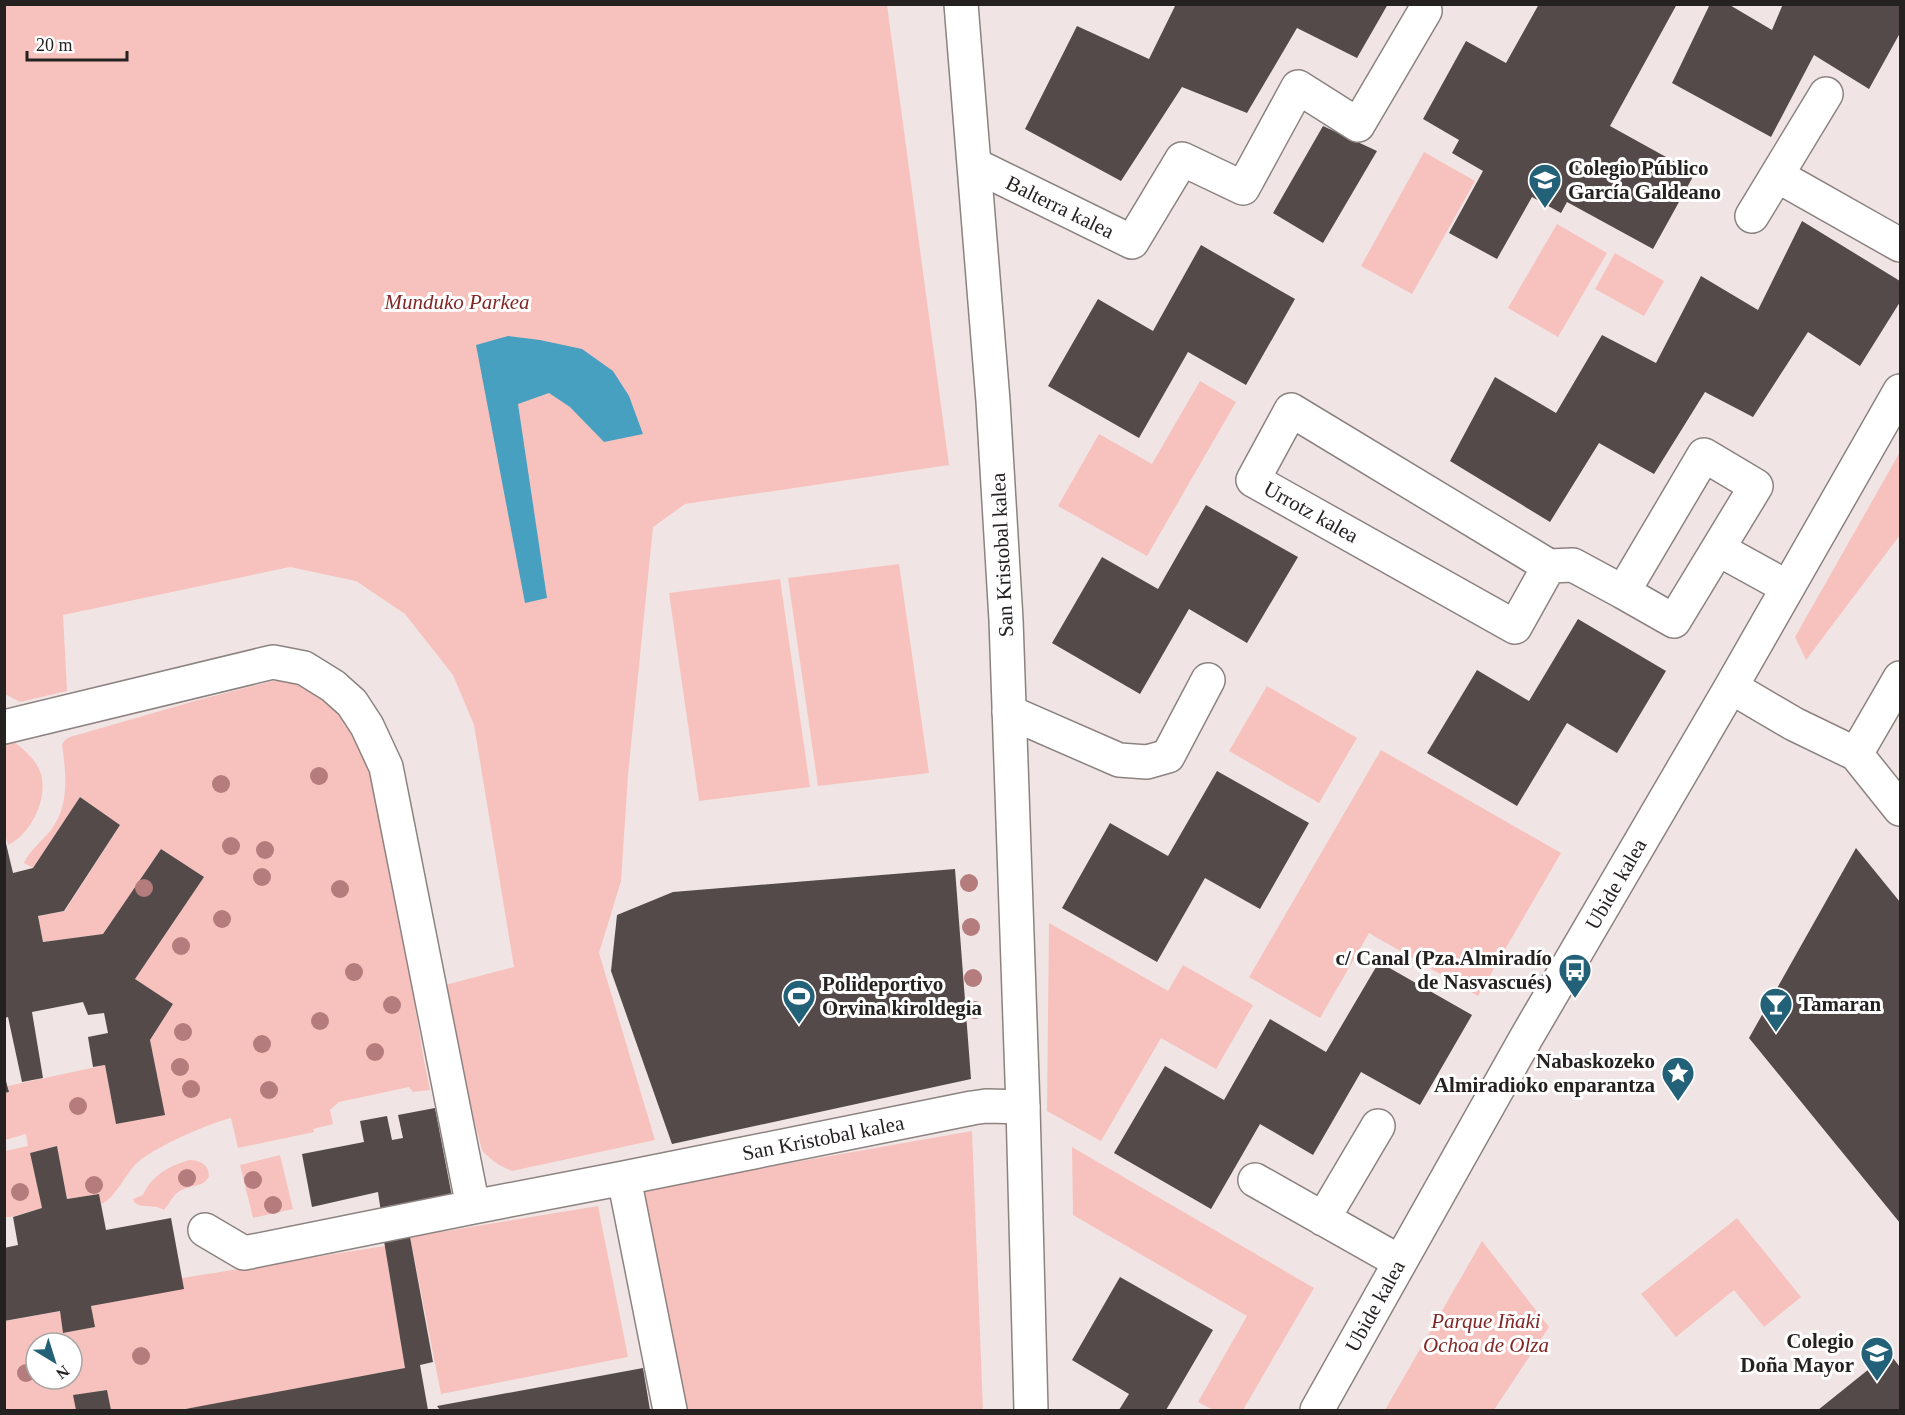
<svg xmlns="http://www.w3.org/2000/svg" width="1905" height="1415" font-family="Georgia,serif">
	<rect width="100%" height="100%" fill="#f0e5e4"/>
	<path fill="#f7c2bd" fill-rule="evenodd" d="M5 5H887L949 465 685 504 653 527 628 775 621 881 599 953 655 1140 512 1171C500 1166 491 1161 482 1150L465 1087 445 985 514 967 474 725 453 675 405 614 356 581 290 567 63 615 67 691 20 702 5 694Z
		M1424 152 1475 181 1412 294 1361 266Z
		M1557 224 1607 253 1558 337 1508 308Z
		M1615 253 1664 281 1644 316 1595 289Z
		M1200 381 1236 402 1147 556 1058 506 1099 434 1152 464Z
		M1900 452V535L1806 660 1795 637Z
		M899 564 929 773 818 786 788 578Z
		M780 579 810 787 699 801 669 593Z
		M285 680C345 697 365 748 381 803L424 1060 430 1090 413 1092 409 1087 339 1102 330 1110 333 1124 313 1129 314 1132 238 1148 231 1118C209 1123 155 1147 138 1162 124 1175 117 1196 102 1204L98 1194 67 1199 57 1146 30 1153 42 1208 11 1217H5V1151L28 1146 26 1134 5 1140V1093L9 1092 8 1086 105 1065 116 1124 164 1114 150 1040 173 1004 135 979 203 878 161 849 103 934 43 942 38 916 65 911 120 825 80 797 33 868 24 863C29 851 42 841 51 830 70 805 66 773 62 744L65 740 70 737 202 699 273 681Z
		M1267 686 1357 738 1319 803 1229 751Z
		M5 740C13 740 19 745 25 751 31 757 38 764 41 774 48 799 31 834 8 845L5 834Z
		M1381 750 1561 853 1478 996 1369 933 1320 1018 1249 977Z
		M1049 923 1168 991 1183 965 1253 1005 1216 1069 1161 1038 1101 1141 1047 1111Z
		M972 1131 983 1410H684L638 1190Z
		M1072 1147 1314 1288 1243 1410H1213L1198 1402 1247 1316 1073 1215Z
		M280 1155 293 1209 253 1218 240 1165Z
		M190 1160C200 1160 209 1165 209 1176 204 1187 193 1185 184 1189 174 1192 170 1203 164 1210 152 1203 143 1210 134 1202L133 1199 143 1195C151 1176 170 1165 190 1160Z
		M598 1206 628 1357 441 1394 410 1237Z
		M1737 1218 1801 1297 1764 1327 1734 1290 1676 1337 1641 1294Z
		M1482 1241 1549 1327 1494 1410H1385Z
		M385 1246 405 1368 205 1406 175 1410H111L107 1390 74 1395 76 1410H5V1321L60 1311 64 1333 94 1327 91 1306 173 1290 182 1278ZM36 1343H72V1379H36Z"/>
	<path fill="#48a0c0" d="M508 336 540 340 582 349 613 371 629 396 643 434 604 442 570 407 549 393 518 404 547 598 525 603 476 345Z"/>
	<path fill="#534a49" d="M1176 4H1388L1357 58 1297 28 1247 113 1182 87 1121 181 1025 129 1077 26 1149 59Z
		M1539 4H1677L1610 126 1695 173 1653 249 1567 202 1561 213 1532 197 1497 259 1449 233 1483 171 1452 153 1459 140 1423 119 1466 41 1506 63Z
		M1710 4H1728L1772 30 1783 4H1900V33L1869 89 1814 55 1771 137 1672 83Z
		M1323 126 1377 151 1323 243 1273 213Z
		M1802 221 1900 281V302L1860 366 1808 332 1753 417 1705 392 1654 474 1599 443 1550 522 1450 461 1495 377 1556 413 1602 335 1656 363 1701 276 1758 310Z
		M1201 245 1295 299 1246 385 1188 352 1139 438 1048 386 1098 299 1153 331Z
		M1206 505 1298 557 1247 643 1189 609 1140 694 1052 643 1102 557 1158 589Z
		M1578 619 1666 671 1617 753 1567 723 1517 806 1427 753 1477 670 1529 701Z
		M1217 771 1309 823 1260 909 1205 878 1157 962 1062 908 1110 823 1168 856Z
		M80 797 120 825 64 911 38 916 43 942 103 934 161 849 204 877 135 979 173 1004 150 1040 165 1115 116 1124 105 1065 93 1067 88 1037 108 1033 104 1013 88 1015 83 1002 32 1012 43 1078 22 1082 8 1017 4 1018V835L13 873 33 868Z
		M1856 848 1900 902V1223L1749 1038Z
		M955 869 971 1079 672 1144 611 971 617 915 673 892Z
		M1379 962 1472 1015 1420 1105 1361 1072 1313 1155 1260 1124 1211 1209 1114 1153 1165 1066 1224 1100 1270 1019 1326 1052Z
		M4 1074 9 1092 4 1093Z
		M435 1108 453 1202 382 1219 378 1192 312 1207 302 1154 364 1142 360 1121 387 1116 392 1140 403 1138 398 1115Z
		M57 1146 67 1199 99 1194 106 1230 171 1218 184 1289 91 1306 95 1327 63 1333 60 1311 4 1321V1248L18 1245 13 1217 42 1208 30 1153Z
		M410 1237 433 1362 420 1365 428 1410H180L405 1368 384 1241Z
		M1120 1277 1213 1330 1166 1410H1119L1129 1394 1072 1360Z
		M1889 1353 1900 1367V1410H1818Z
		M643 1368 650 1410H440L437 1406Z
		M107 1390 111 1410H76L73 1395Z"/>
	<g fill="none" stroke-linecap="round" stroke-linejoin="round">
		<defs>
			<path id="minor" d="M975 165 1132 242 1182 159 1243 188 1298 87 1358 125 1425 11
				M1778 176 1900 245
				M1752 216 1826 94
				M1704 455 1756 486 1674 621 1623 592Z
				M1718 549 1787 587
				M1549 566 1515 627 1253 480 1291 410 1549 566 1573 565 1623 592
				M1731 687 1794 724 1856 754 1900 809
				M1009 712 1119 760 1147 762 1168 756 1208 680
				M4 727 273 662 304 668 333 686 352 703 367 726 386 767 473 1207 624 1178 670 1410
				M1856 754 1900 678
				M624 1178 972 1108 986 1106 1023 1107
				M1255 1180 1400 1262
				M1323 1219 1378 1126
				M205 1230 244 1253 473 1207
				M1317 1410 1526 1038 1731 687 1900 391"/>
			<path id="major" d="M961 4 993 401 1006 620 1023 1107 1031 1410"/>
		</defs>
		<use href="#minor" stroke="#8c8381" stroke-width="36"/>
		<use href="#major" stroke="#8c8381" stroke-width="36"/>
		<use href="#minor" stroke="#fff" stroke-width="33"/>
		<use href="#major" stroke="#fff" stroke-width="33"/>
	</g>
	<g fill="#b47c7c">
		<circle cx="319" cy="776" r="9"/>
		<circle cx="221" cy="784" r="9"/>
		<circle cx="231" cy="846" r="9"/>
		<circle cx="265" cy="850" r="9"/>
		<circle cx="262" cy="877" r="9"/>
		<circle cx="969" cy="883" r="9"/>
		<circle cx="144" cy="888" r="9"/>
		<circle cx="340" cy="889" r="9"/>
		<circle cx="222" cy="919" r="9"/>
		<circle cx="971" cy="927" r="9"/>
		<circle cx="181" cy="946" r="9"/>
		<circle cx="354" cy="972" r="9"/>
		<circle cx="973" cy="978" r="9"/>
		<circle cx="392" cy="1005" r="9"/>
		<circle cx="975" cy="1010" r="9"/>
		<circle cx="320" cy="1021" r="9"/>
		<circle cx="183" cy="1032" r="9"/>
		<circle cx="262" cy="1044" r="9"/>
		<circle cx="375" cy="1052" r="9"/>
		<circle cx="180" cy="1067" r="9"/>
		<circle cx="191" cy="1089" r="9"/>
		<circle cx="269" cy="1090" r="9"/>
		<circle cx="78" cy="1106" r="9"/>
		<circle cx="187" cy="1178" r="9"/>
		<circle cx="253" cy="1180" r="9"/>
		<circle cx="94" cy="1185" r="9"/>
		<circle cx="20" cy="1192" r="9"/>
		<circle cx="273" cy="1205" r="9"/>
		<circle cx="141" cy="1356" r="9"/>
		<circle cx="26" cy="1373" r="9"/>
	</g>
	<defs>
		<symbol id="school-pin" viewBox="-11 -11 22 30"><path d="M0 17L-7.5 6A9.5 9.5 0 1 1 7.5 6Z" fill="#226177" stroke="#fff"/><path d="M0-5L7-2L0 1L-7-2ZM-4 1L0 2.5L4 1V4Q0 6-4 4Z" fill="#fff"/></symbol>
		<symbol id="bus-pin" viewBox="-11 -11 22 30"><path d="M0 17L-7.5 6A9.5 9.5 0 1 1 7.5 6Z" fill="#226177" stroke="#fff"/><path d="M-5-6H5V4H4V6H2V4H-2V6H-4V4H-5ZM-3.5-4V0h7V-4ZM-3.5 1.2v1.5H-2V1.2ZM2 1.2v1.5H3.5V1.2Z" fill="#fff"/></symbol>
		<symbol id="stadium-pin" viewBox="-11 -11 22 30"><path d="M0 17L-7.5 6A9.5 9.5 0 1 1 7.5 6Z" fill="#226177" stroke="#fff"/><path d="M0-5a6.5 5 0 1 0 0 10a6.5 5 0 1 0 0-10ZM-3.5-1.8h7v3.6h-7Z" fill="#fff"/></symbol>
		<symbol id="bar-pin" viewBox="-11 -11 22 30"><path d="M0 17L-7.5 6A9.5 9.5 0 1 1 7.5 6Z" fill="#226177" stroke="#fff"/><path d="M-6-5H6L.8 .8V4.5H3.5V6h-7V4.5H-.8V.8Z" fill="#fff"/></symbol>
		<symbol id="sight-pin" viewBox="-11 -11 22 30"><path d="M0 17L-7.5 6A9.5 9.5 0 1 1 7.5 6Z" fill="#226177" stroke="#fff"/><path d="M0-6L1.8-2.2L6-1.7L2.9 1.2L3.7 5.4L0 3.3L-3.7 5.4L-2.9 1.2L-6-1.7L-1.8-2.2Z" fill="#fff"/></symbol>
	</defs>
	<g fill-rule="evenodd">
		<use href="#school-pin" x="1526" y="161" width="38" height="52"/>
		<use href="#bus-pin" x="1556" y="951" width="38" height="52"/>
		<use href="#stadium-pin" x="780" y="977" width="38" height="52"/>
		<use href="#bar-pin" x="1757" y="985" width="38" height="52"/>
		<use href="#sight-pin" x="1659" y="1054" width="38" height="52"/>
		<use href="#school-pin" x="1858" y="1334" width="38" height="52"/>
	</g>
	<g text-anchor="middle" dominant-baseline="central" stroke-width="6" stroke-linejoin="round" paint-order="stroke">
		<g font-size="21" font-weight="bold" fill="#252120" stroke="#fff" text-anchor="start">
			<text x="1568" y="168">Colegio Público<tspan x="1568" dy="24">García Galdeano</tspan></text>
			<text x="1552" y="958" text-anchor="end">c/ Canal (Pza.Almiradío<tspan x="1552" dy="24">de Nasvascués)</tspan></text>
			<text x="822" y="984">Polideportivo<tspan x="822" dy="24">Orvina kiroldegia</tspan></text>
			<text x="1799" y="1004">Tamaran</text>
			<text x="1655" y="1061" text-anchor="end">Nabaskozeko<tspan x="1655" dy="24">Almiradioko enparantza</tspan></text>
			<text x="1854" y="1341" text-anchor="end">Colegio<tspan x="1854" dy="24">Doña Mayor</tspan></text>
		</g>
		<g font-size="21" fill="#252120" stroke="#fff">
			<text transform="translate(1060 207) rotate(26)">Balterra kalea</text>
			<text transform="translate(1311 512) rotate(29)">Urrotz kalea</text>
			<text transform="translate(1002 555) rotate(-93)">San Kristobal kalea</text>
			<text transform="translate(1616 884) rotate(-60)">Ubide kalea</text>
			<text transform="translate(823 1138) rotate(-11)">San Kristobal kalea</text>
			<text transform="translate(1375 1306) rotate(-61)">Ubide kalea</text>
		</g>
		<g font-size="21" font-style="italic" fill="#822726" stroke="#fff">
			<text x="457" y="302">Munduko Parkea</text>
			<text x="1486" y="1321">Parque Iñaki<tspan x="1486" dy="24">Ochoa de Olza</tspan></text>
		</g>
	</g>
	<rect width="1905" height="1415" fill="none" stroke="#252120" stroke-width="12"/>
	<g transform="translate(54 1361) rotate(142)"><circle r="28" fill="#ffffff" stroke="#a8a6a6" stroke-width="1.5"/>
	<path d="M0-4.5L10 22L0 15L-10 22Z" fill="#226177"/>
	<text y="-9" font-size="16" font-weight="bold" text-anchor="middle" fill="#252120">N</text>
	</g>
	<path d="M27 51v9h100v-9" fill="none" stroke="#252120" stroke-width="3"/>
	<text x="36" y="51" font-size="18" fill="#252120" stroke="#ffffff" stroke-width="4.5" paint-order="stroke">20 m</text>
</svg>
